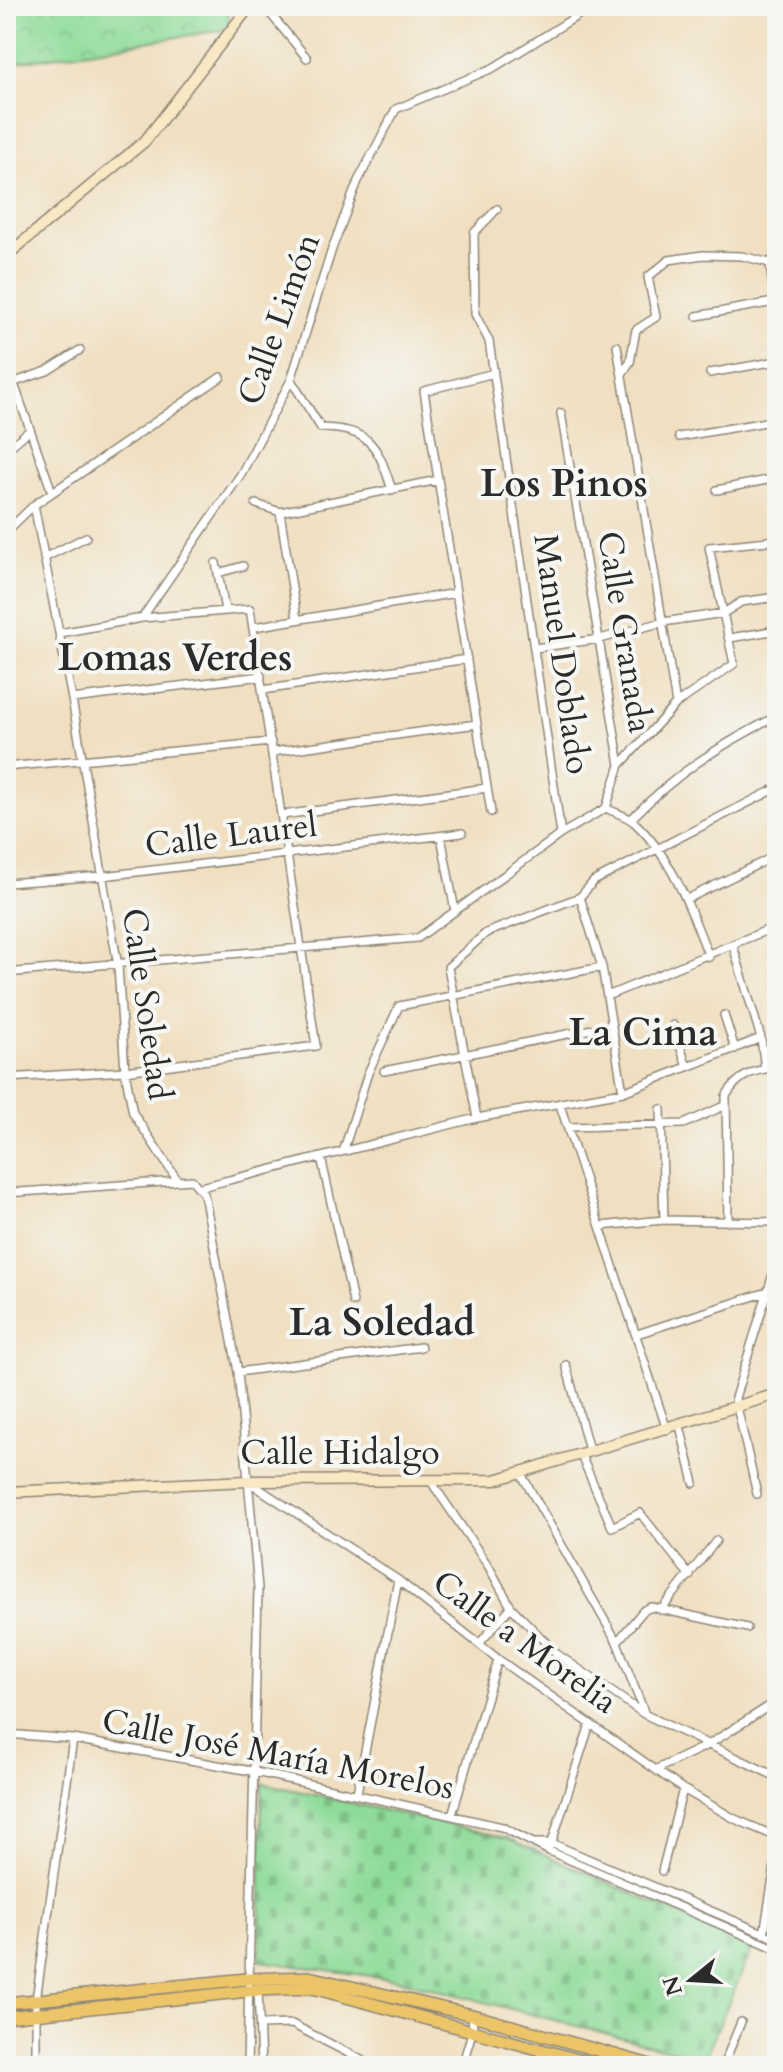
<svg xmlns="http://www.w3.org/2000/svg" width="783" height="2072" font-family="Cardo,serif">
	<defs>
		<pattern id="cemetery-stones" width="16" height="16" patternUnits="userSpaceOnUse" patternTransform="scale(2)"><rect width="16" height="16" fill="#8fdc9a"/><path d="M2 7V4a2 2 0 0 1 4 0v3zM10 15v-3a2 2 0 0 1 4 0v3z" fill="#7cbd85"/></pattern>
		<pattern id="park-crowns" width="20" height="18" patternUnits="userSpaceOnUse" patternTransform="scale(2)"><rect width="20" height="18" fill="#8fdc9a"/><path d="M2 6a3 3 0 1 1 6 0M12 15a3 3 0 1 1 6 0" fill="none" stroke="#7cbd85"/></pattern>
	</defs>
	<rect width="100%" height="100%" fill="#f6f6f2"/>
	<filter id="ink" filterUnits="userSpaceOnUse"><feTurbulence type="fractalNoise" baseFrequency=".0125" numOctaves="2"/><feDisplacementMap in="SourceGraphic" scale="16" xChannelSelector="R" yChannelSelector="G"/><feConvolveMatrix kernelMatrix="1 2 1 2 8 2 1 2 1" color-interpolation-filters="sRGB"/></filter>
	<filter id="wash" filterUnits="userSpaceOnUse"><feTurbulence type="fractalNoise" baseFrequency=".006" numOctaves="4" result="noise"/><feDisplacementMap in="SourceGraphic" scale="32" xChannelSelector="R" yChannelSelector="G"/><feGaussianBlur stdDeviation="1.8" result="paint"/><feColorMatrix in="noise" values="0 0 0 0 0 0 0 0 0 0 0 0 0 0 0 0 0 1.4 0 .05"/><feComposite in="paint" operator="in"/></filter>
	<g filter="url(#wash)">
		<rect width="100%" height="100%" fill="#f0dfc0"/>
		<path fill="url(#cemetery-stones)" stroke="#5d8462" stroke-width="2" d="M262 1783 508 1838 753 1947 704 2059 400 1980 260 1961Z"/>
		<path fill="url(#park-crowns)" stroke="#5d8462" stroke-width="2" d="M6 6H228L229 29 6 64Z"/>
	</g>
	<g filter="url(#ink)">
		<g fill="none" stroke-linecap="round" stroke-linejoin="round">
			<defs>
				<path id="street" d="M264 6 307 58
					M497 209 474 233 475 314 489 341 561 834
					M777 253 770 263 777 323
					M697 316 774 302
					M617 346 676 704
					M6 361 52 492
					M710 373 777 361
					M622 374 630 362 636 330 656 317 648 277 669 260 703 255 742 256 770 263
					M291 380 321 428C371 429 378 446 392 490
					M6 385 47 371 80 350
					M561 413 620 765
					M679 437 777 420
					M6 450 30 430
					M717 490 777 478
					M256 504 280 512
					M34 505 72 699 118 966 125 1071 133 1113 178 1181 192 1180 204 1194 238 1372 258 1588 247 2066
					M280 512 438 480
					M280 512 297 619
					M6 532 34 505 221 377
					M44 558 86 537
					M216 563 225 610
					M218 573 243 566
					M142 618 241 474 291 380 332 249 358 181 396 109 493 68 593 6
					M254 627 456 593
					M730 638 777 630
					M535 648 600 639 663 622 724 613 741 602 777 597
					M263 690 467 659
					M72 699 261 676
					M272 752 477 724
					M6 767 271 742
					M606 808C615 813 627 816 634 822 672 857 691 910 709 957
					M491 812 424 391 494 373
					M282 815 487 788
					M631 819C679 771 717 747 777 716
					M441 836 455 911
					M6 883 103 876 462 833
					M580 897 602 967 623 1092
					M687 899 777 855
					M733 946 761 1038 765 1069
					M6 973 418 938 561 834 606 808 620 765 676 704 734 664 709 547 777 540
					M607 996 777 926
					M724 1015 735 1049
					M673 1025 687 1067
					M384 1071 612 1025
					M6 1078 125 1071 316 1046 250 609 142 618 60 633
					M560 1105 667 1430
					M661 1109 664 1220
					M477 1118 448 967 486 933 580 897 594 881 777 788
					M567 1127 684 1124 726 1105
					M344 1149 368 1073 399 1006 602 967
					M321 1157 353 1302
					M201 1187 477 1118 623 1092 761 1038
					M6 1193 178 1181
					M728 1222 726 1096C738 1075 754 1070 777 1067
					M600 1226 664 1220 777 1222
					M637 1334 767 1292
					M566 1365 589 1450
					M238 1372 421 1347
					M680 1426 694 1483
					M580 1453 612 1527 640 1513 690 1576
					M520 1472 617 1642 644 1712
					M430 1480 489 1567 511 1607 557 1654 644 1714 777 1777
					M249 1482 398 1580 498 1659 683 1789 735 1819 777 1837
					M757 1494 735 1398 777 1261
					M661 1610 716 1541
					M617 1642 643 1611 651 1607 747 1628
					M479 1644 511 1607
					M6 1734 73 1739 251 1771 502 1827 549 1851 777 1949
					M657 1769 708 1745 777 1701
					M357 1793 398 1580
					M452 1815 498 1659
					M536 1843H551L777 1939
					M551 1845 590 1724
					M662 1871 683 1789
					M764 1934 777 1853
					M258 1988 261 2066
					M260 2025 292 2024 373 2066
					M36 2066V2000L73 1739
					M462 2066 473 2029 472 2015
					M537 2066 544 2051
					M723 2066 741 2022"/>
				<path id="secondary" d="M6 256 145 141 250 6
					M6 1492 247 1481 495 1480 777 1394"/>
				<path id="primary" d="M6 2003 247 1979 309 1977 472 2015 654 2066
					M6 2017 258 1990 313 1988 601 2066"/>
			</defs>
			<use href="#street" stroke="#8e8576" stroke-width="10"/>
			<use href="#secondary" stroke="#8e8576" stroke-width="13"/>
			<use href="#primary" stroke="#8e8576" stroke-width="14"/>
			<use href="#street" stroke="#fff" stroke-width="7"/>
			<use href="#secondary" stroke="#f8e8c3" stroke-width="10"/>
			<use href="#primary" stroke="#edc569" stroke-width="11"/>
		</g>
	</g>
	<g text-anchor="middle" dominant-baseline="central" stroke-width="8" stroke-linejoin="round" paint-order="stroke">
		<g font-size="34" fill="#2b2b2b" stroke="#f6f6f2">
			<text transform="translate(279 319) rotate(-70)">Calle Limón</text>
			<text transform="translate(625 632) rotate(81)">Calle Granada</text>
			<text transform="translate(562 654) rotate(82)">Manuel Doblado</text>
			<text transform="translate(231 835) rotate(-7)">Calle Laurel</text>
			<text transform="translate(147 1004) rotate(82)">Calle Soledad</text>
			<text x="340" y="1453">Calle Hidalgo</text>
			<text transform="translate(525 1642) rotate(36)">Calle a Morelia</text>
			<text transform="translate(278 1754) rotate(11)">Calle José María Morelos</text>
		</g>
		<g font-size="38" font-weight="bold" fill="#2b2b2b" stroke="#f6f6f2">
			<text x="564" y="484">Los Pinos</text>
			<text x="175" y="658">Lomas Verdes</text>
			<text x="643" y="1033">La Cima</text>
			<text x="382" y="1323">La Soledad</text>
		</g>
	</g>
	<rect width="783" height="2072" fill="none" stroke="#f6f6f2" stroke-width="32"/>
	<g transform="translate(691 1980) rotate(252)" stroke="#f6f6f2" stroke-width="6" paint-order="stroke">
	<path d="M0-6L14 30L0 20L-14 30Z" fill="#2b2b2b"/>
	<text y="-12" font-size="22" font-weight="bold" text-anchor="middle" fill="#2b2b2b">N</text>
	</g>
</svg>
